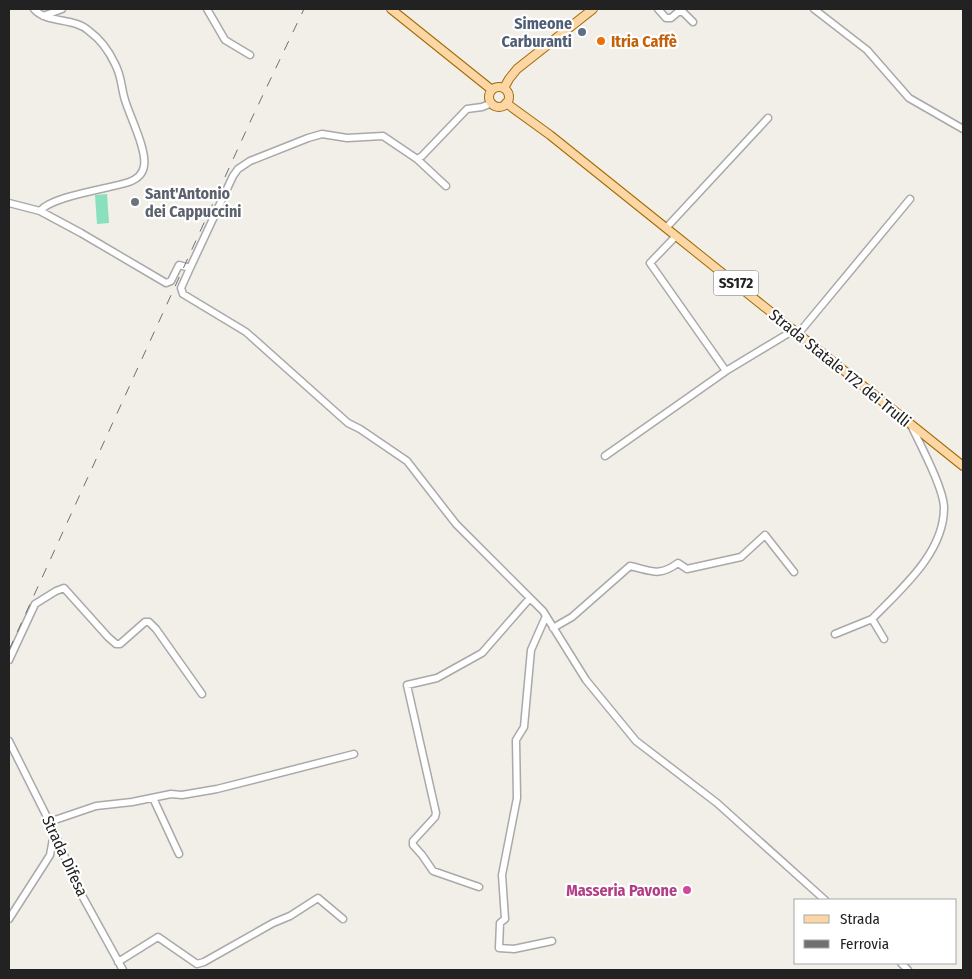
<svg xmlns="http://www.w3.org/2000/svg" width="972" height="979" font-family="'Fira Sans Condensed',sans-serif">
	<rect width="100%" height="100%" fill="#f2efe9"/>
	<path fill="#88e0be" d="M107 194 109 223 97 224 95 195Z"/>
	<g fill="none" stroke-linecap="round" stroke-linejoin="round">
		<defs>
			<path id="minor" d="M34 9C47 24 74 17 89 31 100 39 109 51 115 64 122 77 121 88 125 100 130 117 147 150 144 166 143 174 137 179 129 182 108 189 52 196 40 211
				M207 9 225 40 250 55
				M658 9 666 18H671L678 12H683L693 22
				M814 9 867 50 909 98 963 129
				M43 16 62 9
				M417 159 446 186
				M9 203 40 211 81 233 166 283 171 281 179 265 190 268 181 288 183 294 246 332 348 423 360 429 407 461 456 524 543 611 586 680 636 741 717 803 825 900
				M666 228 768 118
				M676 236 650 263 726 371
				M190 268 233 176 238 169 250 161 308 138 322 134 347 138 383 136 417 159 422 156 467 109 482 107 492 103
				M798 334 910 199
				M605 456 726 371 794 330
				M546 616 531 650 524 727 516 740 517 798 502 875 505 919 500 923 499 948 514 949 552 941
				M553 628 572 617 630 566C652 571 659 577 678 563L687 569 741 557 765 535 794 572
				M835 634 872 619
				M884 639 872 619C901 589 944 553 944 508 944 489 920 444 911 425
				M9 660 35 604 56 591 64 588 108 637 116 644H120L145 622H149L156 629 202 694
				M9 741 52 827 79 890 123 970
				M153 798 179 854
				M49 822 96 806 132 802 171 794 182 795 217 789 354 754
				M479 887 433 871 422 855 413 845V841L435 817 436 813 407 685 437 678 482 653 530 598
				M9 919 45 863 50 855 54 833
				M118 962 158 937 197 964 204 962 273 923 290 916 318 898 343 919
				M901 963 908 970"/>
			<path id="major" d="M391 9 492 90
				M489 97a10 10 0 1 1 20 0a10 10 0 1 1-20 0Z
				M504 88 509 79 517 69 593 9
				M506 103 550 135 666 228 963 466"/>
		</defs>
		<use href="#minor" stroke="#a9a9a9" stroke-width="9"/>
		<use href="#major" stroke="#a06b00" stroke-width="10"/>
		<use href="#minor" stroke="#fff" stroke-width="6"/>
		<use href="#major" stroke="#fcd6a4" stroke-width="8"/>
		<path stroke="#707070" stroke-width="1" stroke-dasharray="10 10" stroke-linecap="butt" d="M9 650 251 120 304 9"/>
	</g>
	<circle fill="#5c6f8a" stroke="#fff" stroke-width="2" cx="582" cy="32" r="5"/>
	<circle fill="#e8710a" stroke="#fff" stroke-width="2" cx="601" cy="41" r="5"/>
	<circle fill="#6b7280" stroke="#fff" stroke-width="2" cx="135" cy="202" r="5"/>
	<circle fill="#d1479c" stroke="#fff" stroke-width="2" cx="687" cy="890" r="5"/>
	<g text-anchor="middle" dominant-baseline="central" stroke-width="4.5" stroke-linejoin="round" paint-order="stroke">
		<rect fill="#fff" stroke="#646464" stroke-width="1" x="713.5" y="270.5" width="45" height="25" rx="4"/>
		<g font-size="15" font-weight="bold" fill="#222">
			<text x="736" y="283">SS172</text>
		</g>
		<g font-size="16" font-weight="bold" fill="#4e5e75" stroke="#fff" text-anchor="end">
			<text x="572" y="23">Simeone<tspan x="572" dy="18">Carburanti</tspan></text>
		</g>
		<g font-size="16" font-weight="bold" fill="#c56008" stroke="#fff" text-anchor="start">
			<text x="611" y="41">Itria Caffè</text>
		</g>
		<g font-size="16" font-weight="bold" fill="#5b616d" stroke="#fff" text-anchor="start">
			<text x="145" y="193">Sant'Antonio<tspan x="145" dy="18">dei Cappuccini</tspan></text>
		</g>
		<g font-size="16" fill="#222" stroke="#fff">
			<text transform="translate(840 368) rotate(39)">Strada Statale 172 dei Trulli</text>
			<text transform="translate(65 856) rotate(65)">Strada Difesa</text>
		</g>
		<g font-size="16" font-weight="bold" fill="#b23c85" stroke="#fff" text-anchor="end">
			<text x="677" y="890">Masseria Pavone</text>
		</g>
	</g>
	<rect width="972" height="979" fill="none" stroke="#222222" stroke-width="20"/>
	<rect x="794" y="899" width="162" height="65" fill="#ffffff" stroke="#a7a7a7"/>
	<rect x="804" y="915" width="25" height="8" fill="#fcd6a4" stroke="#a7a7a7"/>
	<text x="840" y="924" font-size="15" fill="#222222">Strada</text>
	<rect x="804" y="940" width="25" height="8" fill="#707070" stroke="#a7a7a7"/>
	<text x="840" y="949" font-size="15" fill="#222222">Ferrovia</text>
</svg>
